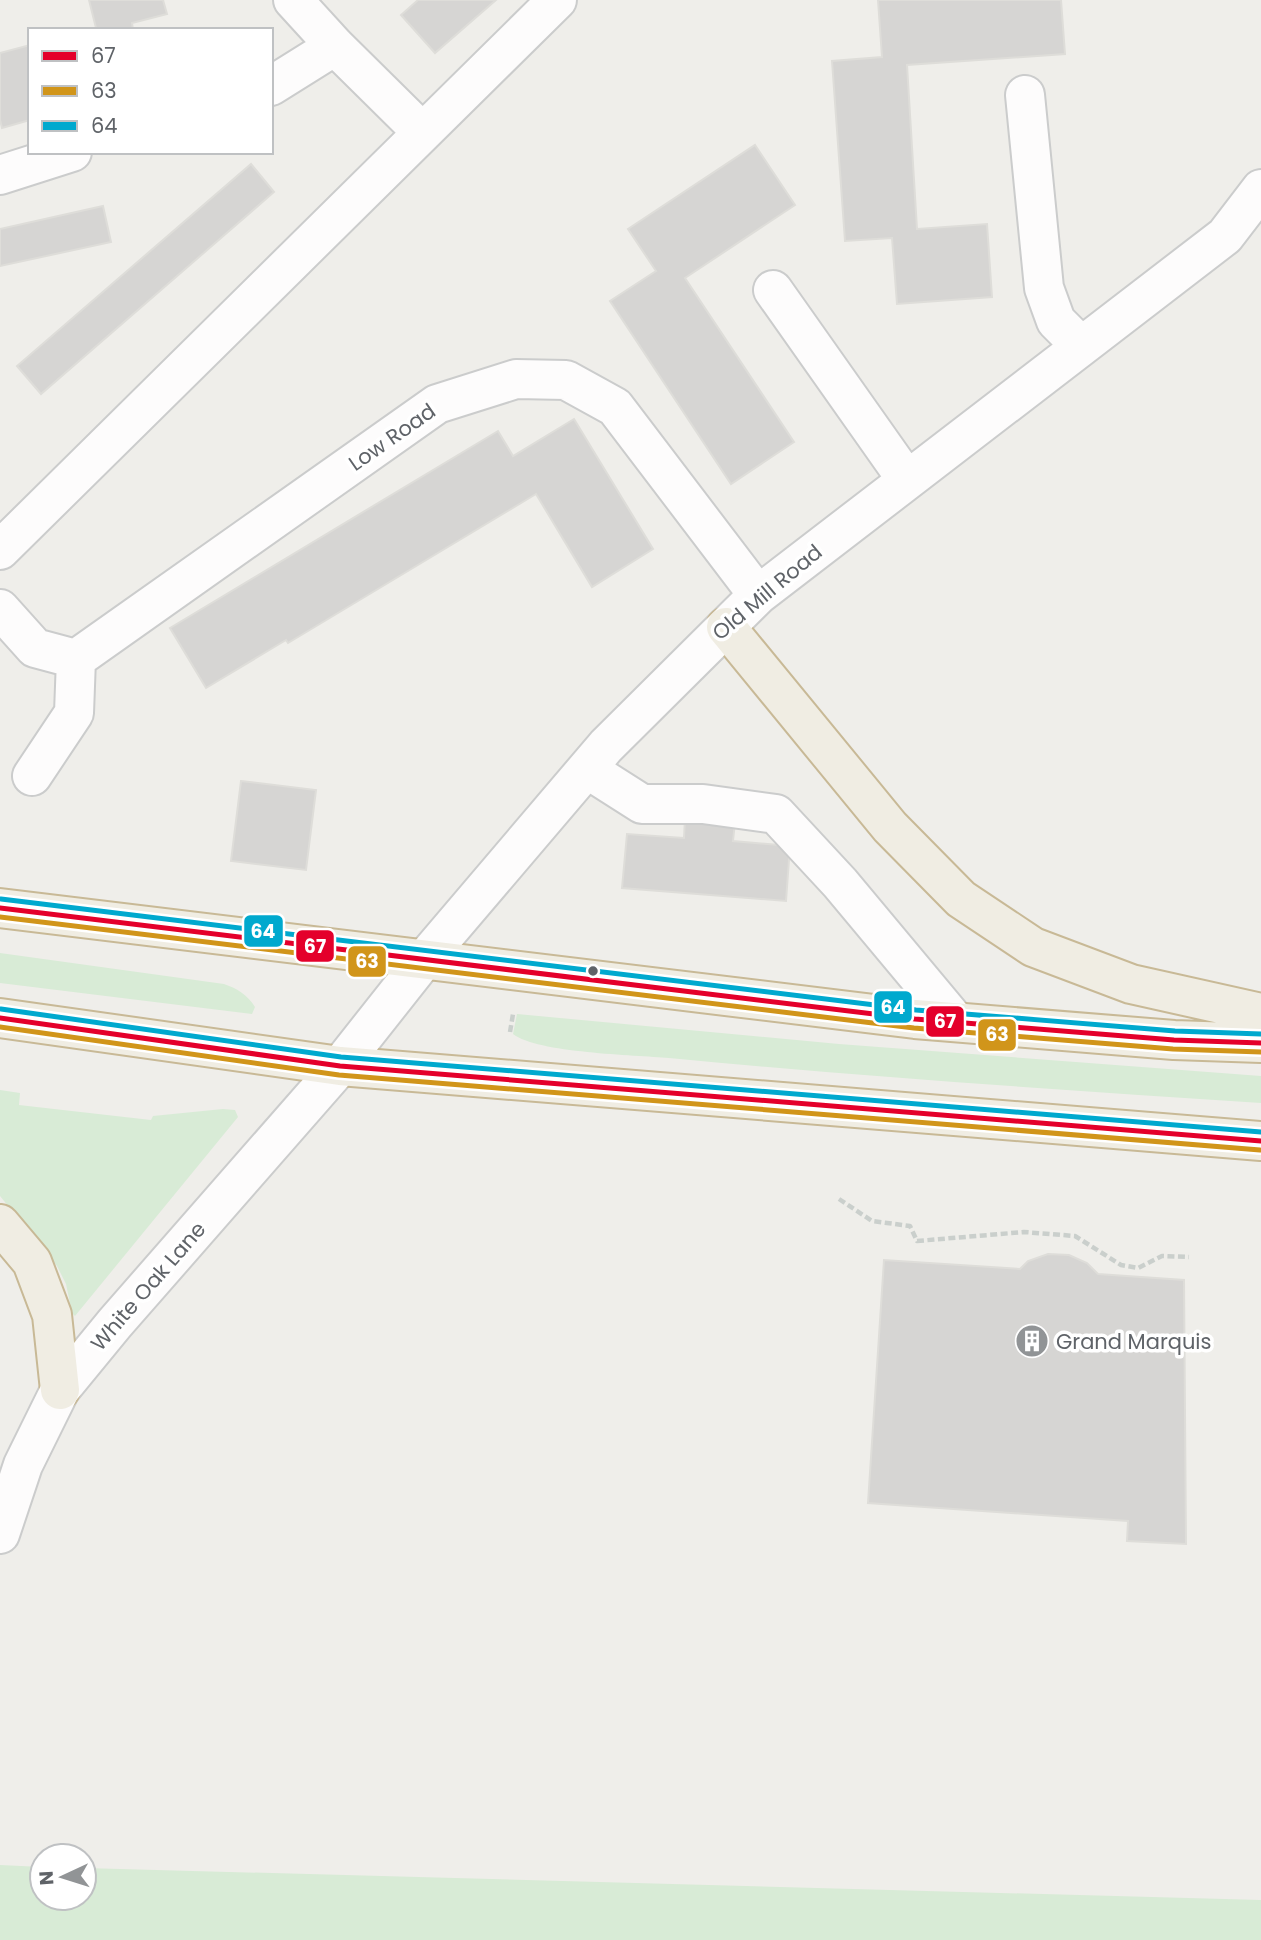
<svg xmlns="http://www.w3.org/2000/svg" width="1261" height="1940" font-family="Poppins,sans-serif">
	<rect width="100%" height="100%" fill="#efeeea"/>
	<path fill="#d8ebd6" d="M0 953 224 984C236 988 248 995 255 1007L252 1014 0 983Z
		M517 1014 839 1044 1261 1076V1103C1064 1090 866 1077 669 1058 635 1055 537 1053 513 1034Z
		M0 1090 20 1093 19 1105 151 1120 153 1116 223 1109 235 1110 238 1117 75 1316 72 1313 66 1284 57 1266 0 1196Z
		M0 1865 42 1867V1898H84V1868L1261 1900V1940H0Z"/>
	<path fill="#d6d5d3" stroke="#deddd9" stroke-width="2" d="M89 0H163L167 14 132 23 133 30H88L96 28Z
		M418 0H496L435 53 401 15Z
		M878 0H1061L1065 54 907 65 917 229 987 224 992 297 897 304 892 238 845 241 832 61 882 57Z
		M30 45V120L2 128 0 120V53Z
		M755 145 795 205 685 278 794 442 731 484 610 301 656 271 628 229Z
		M251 164 274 192 41 394 17 366Z
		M103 206 111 242 0 266V229Z
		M574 419 653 549 592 587 536 494 288 643 286 640 206 688 170 628 498 431 513 456Z
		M241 781 316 790 306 870 231 861Z
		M685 818 735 822 733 841 790 846 786 901 622 888 627 834 684 838Z
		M1048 1254 1069 1255 1087 1263 1098 1274 1184 1280 1186 1544 1127 1541 1128 1521 868 1503 884 1260 1020 1269 1028 1261Z"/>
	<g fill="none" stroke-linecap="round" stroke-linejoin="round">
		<defs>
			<path id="minor" d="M293 0 335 46 422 132
				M271 86 335 46
				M1025 95 1044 288 1056 321 1081 346
				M0 175 72 152
				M773 290 907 480
				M0 550 557 0
				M0 609 35 648 76 659 437 404 516 379 566 380 615 407 758 595
				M587 769 642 804H703L776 814 840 883 956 1022
				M32 776 74 713 76 659
				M0 1534 23 1465 60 1390 115 1323 340 1066 423 961 606 746 758 595 1225 236 1261 189"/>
			<path id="highway" d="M726 627 890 827 961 899 1033 947 1131 984 1261 1013
				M0 908 915 1019 1174 1040 1261 1043
				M0 1018 340 1066 1261 1141
				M0 1224 32 1262 52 1315 60 1390"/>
		</defs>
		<use href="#minor" stroke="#cbcccc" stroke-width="42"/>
		<use href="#highway" stroke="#c8b996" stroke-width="42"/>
		<path stroke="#cacfcc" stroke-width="4.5" stroke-dasharray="7 3.5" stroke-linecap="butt" d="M510 1032 513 1014
			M839 1199 872 1221 910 1226 917 1241 1024 1232 1075 1236 1121 1265 1138 1268 1162 1256 1189 1257"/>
		<use href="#minor" stroke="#fdfcfc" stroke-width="38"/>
		<use href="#highway" stroke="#f0ede3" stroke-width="38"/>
		<defs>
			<path id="bus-1" d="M0 908 915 1019 1174 1040 1261 1043
				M0 1018 340 1066 1261 1141"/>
			<path id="bus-2" d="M0 917 914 1028 1173 1049 1261 1052
				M0 1027 339 1075 1260 1150"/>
			<path id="bus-3" d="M1 899 916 1010 1175 1031 1261 1034
				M1 1009 341 1057 1261 1132"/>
		</defs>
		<use href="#bus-1" stroke="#fff" stroke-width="10"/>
		<use href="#bus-2" stroke="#fff" stroke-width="10"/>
		<use href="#bus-3" stroke="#fff" stroke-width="10"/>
		<use href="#bus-1" stroke="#e4002b" stroke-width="5"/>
		<use href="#bus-2" stroke="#d1951a" stroke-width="5"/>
		<use href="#bus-3" stroke="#00a9ce" stroke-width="5"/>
	</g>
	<defs>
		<symbol id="building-disc" viewBox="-11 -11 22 22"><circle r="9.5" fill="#919496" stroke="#fff"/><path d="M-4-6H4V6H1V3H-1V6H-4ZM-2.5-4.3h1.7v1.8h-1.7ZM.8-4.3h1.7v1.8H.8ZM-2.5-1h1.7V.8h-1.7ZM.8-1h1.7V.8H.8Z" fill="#fff"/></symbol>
	</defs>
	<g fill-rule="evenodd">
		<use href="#building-disc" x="1013" y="1322" width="38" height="38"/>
	</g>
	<circle fill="#5f6368" stroke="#fff" stroke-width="2.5" cx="593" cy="971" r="6"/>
	<g text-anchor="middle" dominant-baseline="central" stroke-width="7" stroke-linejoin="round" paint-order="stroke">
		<g font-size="21" fill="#5f6368" stroke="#fff">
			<text transform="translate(392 437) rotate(-35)">Low Road</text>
			<text transform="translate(767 592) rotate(-40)">Old Mill Road</text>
			<text transform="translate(148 1286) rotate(-49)">White Oak Lane</text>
		</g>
		<g font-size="21" fill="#5f6368" stroke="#fff" text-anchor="start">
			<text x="1056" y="1341">Grand Marquis</text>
		</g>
	</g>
	<g stroke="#fff" stroke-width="2.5">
		<rect x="243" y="914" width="41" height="34" rx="7" fill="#00a9ce"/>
		<rect x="295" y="929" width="40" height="34" rx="7" fill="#e4002b"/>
		<rect x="347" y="945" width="40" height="33" rx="7" fill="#d1951a"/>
		<rect x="873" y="990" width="40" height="34" rx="7" fill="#00a9ce"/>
		<rect x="925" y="1005" width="40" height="33" rx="7" fill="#e4002b"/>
		<rect x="977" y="1018" width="40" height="34" rx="7" fill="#d1951a"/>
	</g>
	<g font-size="19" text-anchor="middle" font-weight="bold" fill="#fff">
		<text x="263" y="938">64</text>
		<text x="315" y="953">67</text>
		<text x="367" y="968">63</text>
		<text x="893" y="1014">64</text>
		<text x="945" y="1028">67</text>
		<text x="997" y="1041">63</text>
	</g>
	<rect x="28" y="28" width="245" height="126" fill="#ffffff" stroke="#bfc1c3" stroke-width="2"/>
	<rect x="42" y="51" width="35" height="10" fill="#e4002b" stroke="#bfc1c3" stroke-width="2"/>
	<text x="91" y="63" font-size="21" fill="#5f6368">67</text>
	<rect x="42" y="86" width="35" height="10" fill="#d1951a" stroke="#bfc1c3" stroke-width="2"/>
	<text x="91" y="98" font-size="21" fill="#5f6368">63</text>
	<rect x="42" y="121" width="35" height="10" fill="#00a9ce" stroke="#bfc1c3" stroke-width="2"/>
	<text x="91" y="133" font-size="21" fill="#5f6368">64</text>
	<g transform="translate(63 1877) rotate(266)"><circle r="33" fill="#ffffff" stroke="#bfc1c3" stroke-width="2"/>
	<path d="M0-5L12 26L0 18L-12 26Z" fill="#919496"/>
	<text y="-10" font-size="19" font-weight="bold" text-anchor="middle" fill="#5f6368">N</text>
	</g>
</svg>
